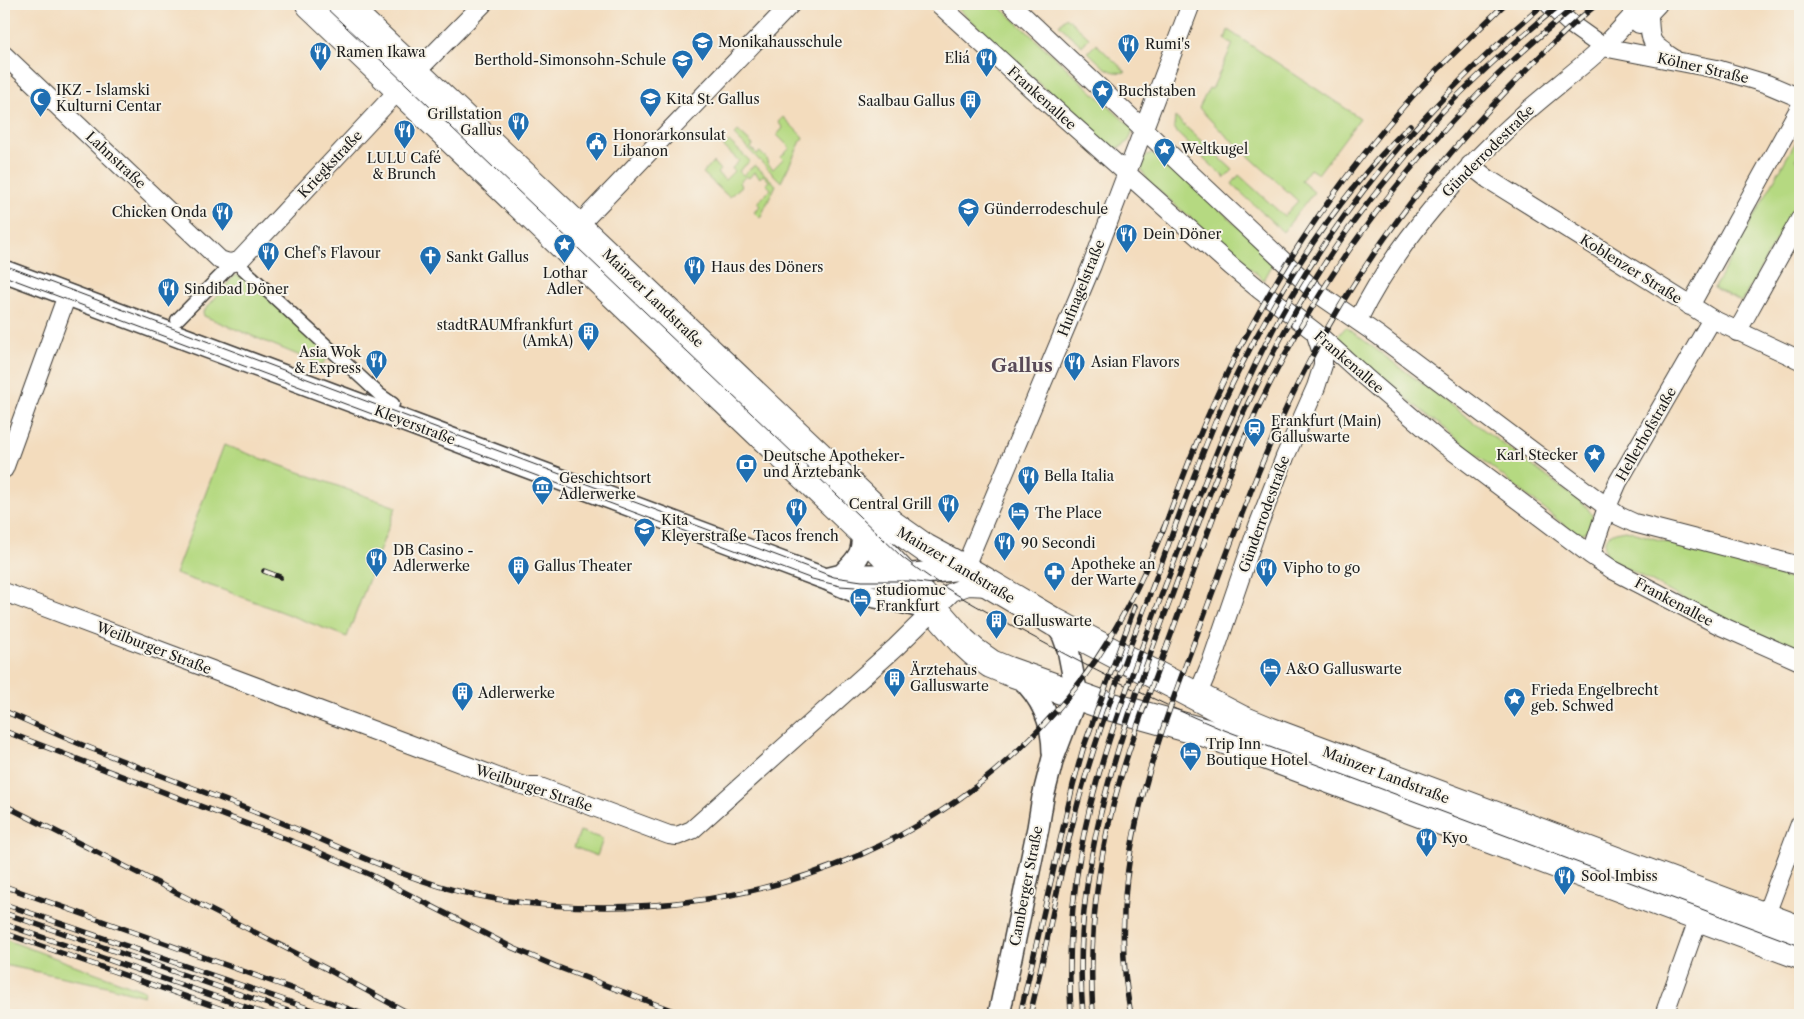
<svg xmlns="http://www.w3.org/2000/svg" width="1804" height="1019" font-family="'Libre Caslon Text',serif">
	<rect width="100%" height="100%" fill="#f7f3e8"/>
	<filter id="ink" filterUnits="userSpaceOnUse"><feTurbulence type="fractalNoise" baseFrequency=".02" numOctaves="2"/><feDisplacementMap in="SourceGraphic" scale="10" xChannelSelector="R" yChannelSelector="G"/><feConvolveMatrix kernelMatrix="1 2 1 2 8 2 1 2 1" color-interpolation-filters="sRGB"/></filter>
	<filter id="wash" filterUnits="userSpaceOnUse"><feTurbulence type="fractalNoise" baseFrequency=".0096" numOctaves="4" result="noise"/><feDisplacementMap in="SourceGraphic" scale="20" xChannelSelector="R" yChannelSelector="G"/><feGaussianBlur stdDeviation="1.12" result="paint"/><feColorMatrix in="noise" values="0 0 0 0 0 0 0 0 0 0 0 0 0 0 0 0 0 1.4 0 .05"/><feComposite in="paint" operator="in"/></filter>
	<g filter="url(#wash)">
		<rect width="100%" height="100%" fill="#f3dcbd"/>
		<path fill="#b5d981" stroke="#687a4e" d="M953 4H997L1133 129C1130 144 1124 147 1110 149Z
			M1066 17 1089 38 1082 46 1059 25Z
			M1228 30 1360 118 1318 174 1310 169 1301 181 1314 192 1283 232 1232 184 1239 175 1284 216 1298 201 1219 129 1199 108 1209 88 1212 89 1233 44 1225 40Z
			M1096 44 1126 72C1108 75 1100 63 1088 52Z
			M783 117 803 137 781 182 734 135 738 131 753 145 751 148 757 154 760 152 768 160 767 163 773 169 783 159 781 157 790 148 777 135 783 128 778 122Z
			M1175 117 1233 170 1225 178 1178 134 1174 127Z
			M1800 134V151L1795 160 1800 163V196L1742 302 1714 288Z
			M729 141 750 161 739 171 743 175 755 165 776 185 760 218 754 212 760 206 757 203 771 189 766 184 769 181 763 175 760 178 754 172 749 178 746 176 739 183 742 186 729 197 703 173 713 162 720 170 717 173 725 180 734 171 732 168 739 161 723 146Z
			M1151 154 1161 156 1275 260 1264 280 1153 186C1144 175 1132 162 1151 154Z
			M235 275 244 277 330 353 322 365 204 316 203 312Z
			M1346 327 1586 506 1592 515 1594 524 1588 531 1581 534 1572 531 1560 522 1334 340Z
			M224 445 396 507 347 637 229 592 175 574Z
			M1626 530 1800 582V651L1726 622 1608 558C1599 539 1608 532 1626 530Z
			M580 831 603 839 597 856 574 847Z
			M4 939 145 991 144 996 103 985 4 965Z"/>
	</g>
	<g filter="url(#ink)">
		<g fill="none" stroke-linecap="round" stroke-linejoin="round">
			<defs>
				<path id="pedestrian" d="M236 262 380 395 393 404
					M177 320 227 269 229 263"/>
				<path id="minor" d="M939 4 1032 89 1231 266 1260 290 1315 332 1365 377 1441 442 1591 555 1613 570 1721 626 1800 661
					M1011 4 1317 293 1378 335 1619 516 1634 523 1800 566
					M1549 4 1572 25 1603 47 1717 69 1767 84 1800 98
					M1649 15C1650 43 1650 43 1673 58
					M1639 24 1658 4
					M4 55 220 260 229 263 239 261 409 79 483 4
					M1470 165 1488 179 1712 319 1800 360
					M578 226 791 4
					M1690 306 1800 107
					M1358 320C1395 244 1463 168 1526 112 1551 90 1578 70 1602 48 1617 34 1629 18 1644 4
					M1737 332 1800 219
					M4 469 67 295
					M1591 555 1607 507 1618 482 1712 319
					M964 569 1092 265 1191 4
					M4 592 508 781 529 787H540L669 835 677 836 692 830 896 647 952 592 968 586 989 587
					M1197 696 1211 663 1258 526 1285 457 1316 387 1323 365V356L1316 335
					M1765 917 1800 824
					M1664 1015 1699 917"/>
				<path id="tertiary" d="M4 271 826 579 860 594 901 602 934 610
					M842 575C857 559 864 555 862 531
					M826 579 842 575H903L964 569
					M1019 676C1041 696 1053 722 1053 753
					M999 1015 1038 828 1043 797 1053 758 1077 695 1068 649 1063 635 1054 622"/>
				<path id="primary" d="M310 4 862 531 915 587 962 641 974 652 991 664 1008 671 1098 703 1206 733 1800 955
					M343 4 891 524 925 548 964 569 1054 622 1240 719 1269 731 1800 930"/>
			</defs>
			<use href="#pedestrian" stroke="#3c3934" stroke-width="15"/>
			<use href="#minor" stroke="#3c3934" stroke-width="20"/>
			<use href="#tertiary" stroke="#3c3934" stroke-width="24"/>
			<use href="#primary" stroke="#3c3934" stroke-width="30"/>
			<use href="#pedestrian" stroke="#fff" stroke-width="12"/>
			<use href="#minor" stroke="#fff" stroke-width="18"/>
			<use href="#tertiary" stroke="#fff" stroke-width="21"/>
			<use href="#primary" stroke="#fff" stroke-width="28"/>
			<path stroke="#1c1c1c" stroke-width="1" d="M322 4 902 557C939 587 982 609 1024 632 1088 667 1152 700 1219 728L1800 946
				M4 265 834 577 862 581H909L933 584
				M4 276 812 579 840 586 855 587"/>
			<defs>
				<path id="rail" d="M1163 531C1189 460 1216 389 1253 323 1298 239 1355 160 1419 89 1446 60 1476 32 1505 4
					M264 571 280 577
					M4 711C35 724 66 739 98 751 155 774 213 795 270 818 335 844 406 881 475 895 517 904 560 907 604 907 785 906 951 839 1068 697 1111 646 1139 587 1165 525
					M4 731 307 847 371 875 513 948 555 966 684 1015
					M4 805 327 969 412 1015
					M4 886 366 1015
					M4 904 328 1015
					M4 913 300 1015
					M4 924 269 1015
					M4 933 239 1015
					M1020 1015 1073 785 1083 749 1135 606
					M1030 1015C1049 939 1061 860 1083 785 1105 709 1134 636 1162 562 1182 507 1202 451 1226 397 1273 297 1332 202 1410 125
					M1071 1015C1068 960 1071 903 1081 849 1096 766 1128 685 1157 607 1189 524 1218 441 1257 361 1324 223 1427 102 1544 4
					M1083 1015C1071 876 1115 750 1162 622 1190 548 1215 472 1249 401 1275 347 1303 294 1337 245 1356 218 1376 192 1397 167 1412 149 1426 130 1441 113 1478 74 1519 38 1561 4
					M1093 1015C1088 936 1098 856 1120 780 1134 730 1154 681 1172 632 1199 558 1224 482 1257 410 1332 251 1442 114 1578 4
					M1131 1015C1104 878 1152 755 1199 629 1233 538 1264 447 1309 362 1361 261 1431 170 1509 88 1537 59 1566 29 1597 4"/>
			</defs>
			<use href="#rail" stroke="#1c1c1c" stroke-width="5.5"/>
			<use href="#rail" stroke="#f7f3e8" stroke-width="4" stroke-dasharray="11" stroke-linecap="butt"/>
		</g>
	</g>
	<defs>
		<symbol id="school-pin" viewBox="-11 -11 22 30"><path d="M0 17L-7.5 6A9.5 9.5 0 1 1 7.5 6Z" fill="#1f6fb2" stroke="#f7f3e8"/><path d="M0-5L7-2L0 1L-7-2ZM-4 1L0 2.5L4 1V4Q0 6-4 4Z" fill="#fff"/></symbol>
		<symbol id="restaurant-pin" viewBox="-11 -11 22 30"><path d="M0 17L-7.5 6A9.5 9.5 0 1 1 7.5 6Z" fill="#1f6fb2" stroke="#f7f3e8"/><path d="M-5-6h1v4h1v-4h1v4h1v-4h1v5L-1.5 .5V6h-2V.5L-5-1ZM5-6V6H3V1.5H1.5Q1.5-4 5-6Z" fill="#fff"/></symbol>
		<symbol id="sight-pin" viewBox="-11 -11 22 30"><path d="M0 17L-7.5 6A9.5 9.5 0 1 1 7.5 6Z" fill="#1f6fb2" stroke="#f7f3e8"/><path d="M0-6L1.8-2.2L6-1.7L2.9 1.2L3.7 5.4L0 3.3L-3.7 5.4L-2.9 1.2L-6-1.7L-1.8-2.2Z" fill="#fff"/></symbol>
		<symbol id="mosque-pin" viewBox="-11 -11 22 30"><path d="M0 17L-7.5 6A9.5 9.5 0 1 1 7.5 6Z" fill="#1f6fb2" stroke="#f7f3e8"/><path d="M3.5-4.9A6 6 0 1 0 3.5 4.9A5 5 0 1 1 3.5-4.9Z" fill="#fff"/></symbol>
		<symbol id="building-pin" viewBox="-11 -11 22 30"><path d="M0 17L-7.5 6A9.5 9.5 0 1 1 7.5 6Z" fill="#1f6fb2" stroke="#f7f3e8"/><path d="M-4-6H4V6H1V3H-1V6H-4ZM-2.5-4.3h1.7v1.8h-1.7ZM.8-4.3h1.7v1.8H.8ZM-2.5-1h1.7V.8h-1.7ZM.8-1h1.7V.8H.8Z" fill="#fff"/></symbol>
		<symbol id="civic-pin" viewBox="-11 -11 22 30"><path d="M0 17L-7.5 6A9.5 9.5 0 1 1 7.5 6Z" fill="#1f6fb2" stroke="#f7f3e8"/><path d="M-.6-6.5H3V-4.5H.6V-3L4-1V1h2V6H-6V1h2V-1L-.6-3ZM-1.2 2.5V6h2.4V2.5Z" fill="#fff"/></symbol>
		<symbol id="church-pin" viewBox="-11 -11 22 30"><path d="M0 17L-7.5 6A9.5 9.5 0 1 1 7.5 6Z" fill="#1f6fb2" stroke="#f7f3e8"/><path d="M-1.2-6h2.4v3.5h3.3v2.4h-3.3V6h-2.4V-.1h-3.3v-2.4h3.3Z" fill="#fff"/></symbol>
		<symbol id="station-pin" viewBox="-11 -11 22 30"><path d="M0 17L-7.5 6A9.5 9.5 0 1 1 7.5 6Z" fill="#1f6fb2" stroke="#f7f3e8"/><path d="M-3-6H3Q5-6 5-4V2Q5 4 3 4L4.5 6H3L1.5 4h-3L-3 6H-4.5L-3 4Q-5 4-5 2V-4Q-5-6-3-6ZM-3.5-4v3h7v-3ZM-3.5 1v1.5H-2V1ZM2 1v1.5H3.5V1Z" fill="#fff"/></symbol>
		<symbol id="bank-pin" viewBox="-11 -11 22 30"><path d="M0 17L-7.5 6A9.5 9.5 0 1 1 7.5 6Z" fill="#1f6fb2" stroke="#f7f3e8"/><path d="M-6-4H6V4H-6ZM0-2.3a2.3 2.3 0 1 0 0 4.6a2.3 2.3 0 1 0 0-4.6Z" fill="#fff"/></symbol>
		<symbol id="museum-pin" viewBox="-11 -11 22 30"><path d="M0 17L-7.5 6A9.5 9.5 0 1 1 7.5 6Z" fill="#1f6fb2" stroke="#f7f3e8"/><path d="M0-6L6-3V-2H-6V-3ZM-5-1h2V3h-2ZM-1-1h2V3h-2ZM3-1h2V3H3ZM-6 4H6V6H-6Z" fill="#fff"/></symbol>
		<symbol id="hotel-pin" viewBox="-11 -11 22 30"><path d="M0 17L-7.5 6A9.5 9.5 0 1 1 7.5 6Z" fill="#1f6fb2" stroke="#f7f3e8"/><path d="M-6-4.5h1.5V1H6V5H4.5V3h-9V5H-6ZM-4 0a1.8 1.8 0 1 1 3.6 0ZM.5 0V-2.5h3Q6-2.5 6 0Z" fill="#fff"/></symbol>
		<symbol id="pharmacy-pin" viewBox="-11 -11 22 30"><path d="M0 17L-7.5 6A9.5 9.5 0 1 1 7.5 6Z" fill="#1f6fb2" stroke="#f7f3e8"/><path d="M-2-6h4v4h4v4h-4v4h-4v-4h-4v-4h4Z" fill="#fff"/></symbol>
	</defs>
	<g fill-rule="evenodd">
		<use href="#school-pin" x="690" y="30" width="25" height="34"/>
		<use href="#restaurant-pin" x="1116" y="32" width="25" height="34"/>
		<use href="#restaurant-pin" x="308" y="40" width="25" height="34"/>
		<use href="#restaurant-pin" x="974" y="46" width="25" height="34"/>
		<use href="#school-pin" x="670" y="48" width="25" height="34"/>
		<use href="#sight-pin" x="1090" y="78" width="25" height="34"/>
		<use href="#mosque-pin" x="28" y="86" width="25" height="34"/>
		<use href="#school-pin" x="638" y="86" width="25" height="34"/>
		<use href="#building-pin" x="958" y="88" width="25" height="34"/>
		<use href="#restaurant-pin" x="506" y="110" width="25" height="34"/>
		<use href="#restaurant-pin" x="392" y="118" width="25" height="34"/>
		<use href="#civic-pin" x="584" y="130" width="25" height="34"/>
		<use href="#sight-pin" x="1152" y="136" width="25" height="34"/>
		<use href="#school-pin" x="956" y="196" width="25" height="34"/>
		<use href="#restaurant-pin" x="210" y="200" width="25" height="34"/>
		<use href="#restaurant-pin" x="1114" y="222" width="25" height="34"/>
		<use href="#sight-pin" x="552" y="232" width="25" height="34"/>
		<use href="#restaurant-pin" x="256" y="240" width="25" height="34"/>
		<use href="#church-pin" x="418" y="244" width="25" height="34"/>
		<use href="#restaurant-pin" x="682" y="254" width="25" height="34"/>
		<use href="#restaurant-pin" x="156" y="276" width="25" height="34"/>
		<use href="#building-pin" x="576" y="320" width="25" height="34"/>
		<use href="#restaurant-pin" x="364" y="348" width="25" height="34"/>
		<use href="#restaurant-pin" x="1062" y="350" width="25" height="34"/>
		<use href="#station-pin" x="1242" y="416" width="25" height="34"/>
		<use href="#sight-pin" x="1582" y="442" width="25" height="34"/>
		<use href="#bank-pin" x="734" y="452" width="25" height="34"/>
		<use href="#restaurant-pin" x="1016" y="464" width="25" height="34"/>
		<use href="#museum-pin" x="530" y="474" width="25" height="34"/>
		<use href="#restaurant-pin" x="936" y="492" width="25" height="34"/>
		<use href="#restaurant-pin" x="784" y="496" width="25" height="34"/>
		<use href="#hotel-pin" x="1006" y="500" width="25" height="34"/>
		<use href="#school-pin" x="632" y="516" width="25" height="34"/>
		<use href="#restaurant-pin" x="992" y="530" width="25" height="34"/>
		<use href="#restaurant-pin" x="364" y="546" width="25" height="34"/>
		<use href="#building-pin" x="506" y="554" width="25" height="34"/>
		<use href="#restaurant-pin" x="1254" y="556" width="25" height="34"/>
		<use href="#pharmacy-pin" x="1042" y="560" width="25" height="34"/>
		<use href="#hotel-pin" x="848" y="586" width="25" height="34"/>
		<use href="#building-pin" x="984" y="608" width="25" height="34"/>
		<use href="#hotel-pin" x="1258" y="656" width="25" height="34"/>
		<use href="#building-pin" x="882" y="666" width="25" height="34"/>
		<use href="#building-pin" x="450" y="680" width="25" height="34"/>
		<use href="#sight-pin" x="1502" y="686" width="25" height="34"/>
		<use href="#hotel-pin" x="1178" y="740" width="25" height="34"/>
		<use href="#restaurant-pin" x="1414" y="826" width="25" height="34"/>
		<use href="#restaurant-pin" x="1552" y="864" width="25" height="34"/>
	</g>
	<g text-anchor="middle" dominant-baseline="central" stroke-width="4" stroke-linejoin="round" paint-order="stroke">
		<g font-size="14" fill="#1c1c1c" stroke="#f7f3e8" text-anchor="start">
			<text x="718" y="42">Monikahausschule</text>
			<text x="1145" y="44">Rumi's</text>
			<text x="336" y="52">Ramen Ikawa</text>
			<text x="970" y="58" text-anchor="end">Eliá</text>
			<text x="666" y="60" text-anchor="end">Berthold-Simonsohn-Schule</text>
			<text x="56" y="90">IKZ - Islamski<tspan x="56" dy="16">Kulturni Centar</tspan></text>
			<text x="1118" y="91">Buchstaben</text>
			<text x="666" y="99">Kita St. Gallus</text>
			<text x="955" y="101" text-anchor="end">Saalbau Gallus</text>
			<text x="502" y="114" text-anchor="end">Grillstation<tspan x="502" dy="16">Gallus</tspan></text>
			<text x="613" y="135">Honorarkonsulat<tspan x="613" dy="16">Libanon</tspan></text>
			<text x="1181" y="149">Weltkugel</text>
			<text x="404" y="158" text-anchor="middle">LULU Café<tspan x="404" dy="16">&amp; Brunch</tspan></text>
			<text x="984" y="209">Günderrodeschule</text>
			<text x="207" y="212" text-anchor="end">Chicken Onda</text>
			<text x="1143" y="234">Dein Döner</text>
			<text x="284" y="253">Chef's Flavour</text>
			<text x="446" y="257">Sankt Gallus</text>
			<text x="711" y="267">Haus des Döners</text>
			<text x="565" y="273" text-anchor="middle">Lothar<tspan x="565" dy="16">Adler</tspan></text>
			<text x="184" y="289">Sindibad Döner</text>
			<text x="573" y="325" text-anchor="end">stadtRAUMfrankfurt<tspan x="573" dy="16">(AmkA)</tspan></text>
			<text x="361" y="352" text-anchor="end">Asia Wok<tspan x="361" dy="16">&amp; Express</tspan></text>
			<text x="1091" y="362">Asian Flavors</text>
			<text x="1271" y="421">Frankfurt (Main)<tspan x="1271" dy="16">Galluswarte</tspan></text>
			<text x="1578" y="455" text-anchor="end">Karl Stecker</text>
			<text x="763" y="456">Deutsche Apotheker-<tspan x="763" dy="16">und Ärztebank</tspan></text>
			<text x="1044" y="476">Bella Italia</text>
			<text x="559" y="478">Geschichtsort<tspan x="559" dy="16">Adlerwerke</tspan></text>
			<text x="932" y="504" text-anchor="end">Central Grill</text>
			<text x="1035" y="513">The Place</text>
			<text x="661" y="520">Kita<tspan x="661" dy="16">Kleyerstraße</tspan></text>
			<text x="796" y="536" text-anchor="middle">Tacos french</text>
			<text x="1021" y="543">90 Secondi</text>
			<text x="393" y="550">DB Casino -<tspan x="393" dy="16">Adlerwerke</tspan></text>
			<text x="1071" y="564">Apotheke an<tspan x="1071" dy="16">der Warte</tspan></text>
			<text x="534" y="566">Gallus Theater</text>
			<text x="1283" y="568">Vipho to go</text>
			<text x="876" y="590">studiomuc<tspan x="876" dy="16">Frankfurt</tspan></text>
			<text x="1013" y="621">Galluswarte</text>
			<text x="1286" y="669">A&amp;O Galluswarte</text>
			<text x="910" y="670">Ärztehaus<tspan x="910" dy="16">Galluswarte</tspan></text>
			<text x="1531" y="690">Frieda Engelbrecht<tspan x="1531" dy="16">geb. Schwed</tspan></text>
			<text x="478" y="693">Adlerwerke</text>
			<text x="1206" y="744">Trip Inn<tspan x="1206" dy="16">Boutique Hotel</tspan></text>
			<text x="1442" y="838">Kyo</text>
			<text x="1581" y="876">Sool Imbiss</text>
		</g>
		<g font-size="14" fill="#1c1c1c" stroke="#f7f3e8">
			<text transform="translate(1703 68) rotate(13)">Kölner Straße</text>
			<text transform="translate(1042 98) rotate(42)">Frankenallee</text>
			<text transform="translate(1488 151) rotate(-45)">Günderrodestraße</text>
			<text transform="translate(116 160) rotate(43)">Lahnstraße</text>
			<text transform="translate(330 164) rotate(-47)">Kriegkstraße</text>
			<text transform="translate(1631 269) rotate(32)">Koblenzer Straße</text>
			<text transform="translate(1081 288) rotate(-68)">Hufnagelstraße</text>
			<text transform="translate(653 298) rotate(44)">Mainzer Landstraße</text>
			<text transform="translate(1349 362) rotate(41)">Frankenallee</text>
			<text transform="translate(415 425) rotate(21)">Kleyerstraße</text>
			<text transform="translate(1646 434) rotate(-60)">Hellerhofstraße</text>
			<text transform="translate(1264 514) rotate(-70)">Günderrodestraße</text>
			<text transform="translate(956 565) rotate(31)">Mainzer Landstraße</text>
			<text transform="translate(1674 602) rotate(28)">Frankenallee</text>
			<text transform="translate(154 648) rotate(21)">Weilburger Straße</text>
			<text transform="translate(1386 775) rotate(21)">Mainzer Landstraße</text>
			<text transform="translate(534 788) rotate(18)">Weilburger Straße</text>
			<text transform="translate(1026 886) rotate(-79)">Camberger Straße</text>
		</g>
		<g font-size="19" font-weight="bold" fill="#584a58" stroke="#f7f3e8">
			<text x="1022" y="365">Gallus</text>
		</g>
	</g>
	<rect width="1804" height="1019" fill="none" stroke="#f7f3e8" stroke-width="20"/>
</svg>
